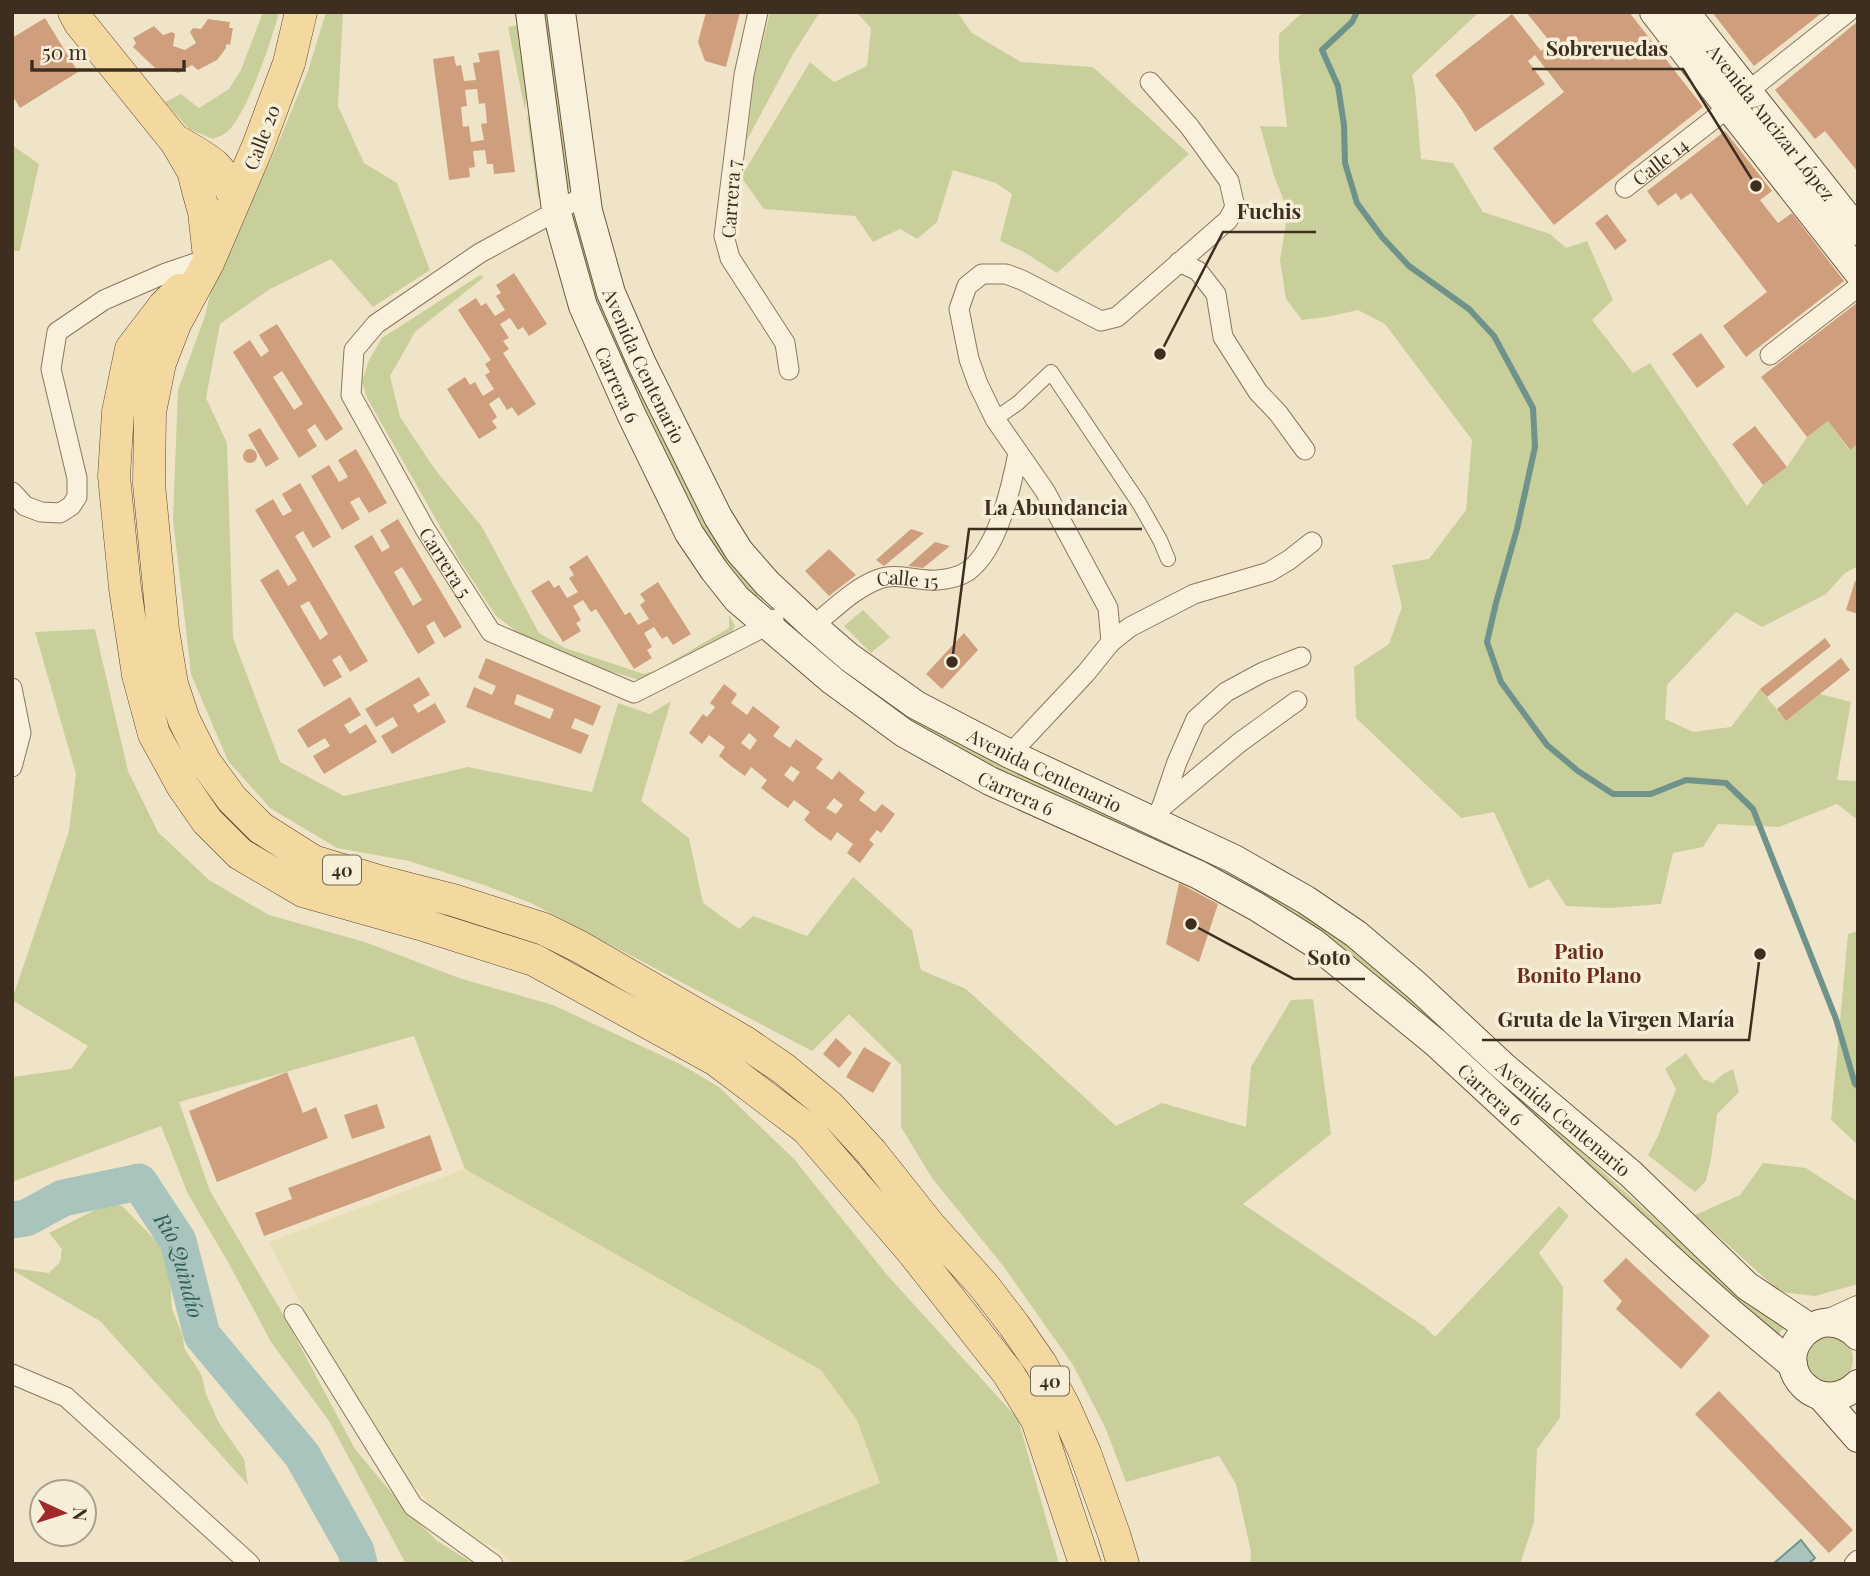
<svg xmlns="http://www.w3.org/2000/svg" width="1870" height="1576" font-family="'Playfair Display',serif">
	<rect width="100%" height="100%" fill="#f0e4c8"/>
	<path fill="#e6deb5" d="M465 1169 821 1370 857 1420 881 1483 673 1564H513L496 1548 444 1524 420 1492 389 1463 316 1334 269 1242Z"/>
	<path fill="#c9cf9b" d="M263 12H279C272 40 247 114 227 132 224 135 217 137 213 139L189 129 165 102 181 94 199 108 229 89 241 70Z
		M326 12H343L338 106 364 163 397 183 430 270 373 307 331 259 270 289 220 324 206 398 227 443 233 638 280 762 344 796 468 767 592 792 618 703 650 714 671 701 641 801 689 838 703 903 739 929 753 916 807 936 853 877 912 930 921 970 966 989 1116 1126 1162 1103 1246 1127 1251 1067 1291 1000 1313 999 1331 1134 1243 1204 1425 1327 1435 1337 1559 1206 1569 1216 1539 1253 1563 1287 1560 1418 1537 1449 1534 1522 1520 1564H1250L1251 1552 1236 1484 1219 1456 1126 1482 1105 1427 1073 1365 1004 1267 932 1178 901 1127V1065L849 1014 812 1051 531 903 484 885 409 861 337 848 270 808 228 761 191 674 173 519 178 390 205 316 215 273 274 153 308 71Z
		M542 12H549L571 188 568 189 565 188Z
		M770 12H824L818 15 793 54 747 140 754 78Z
		M856 12H957L972 33 1021 62 1093 67 1189 154 1057 273 1024 252 1000 241 1012 194 996 183 953 170 937 222 917 239 900 229 873 242 855 216 764 209 741 177 810 62 834 82 867 66 871 28Z
		M1303 12H1479L1412 75 1415 89 1421 159 1453 163 1483 212 1550 234 1566 248 1587 241 1613 300 1592 320 1633 373 1650 363 1747 506 1763 485 1787 467 1807 437 1828 421 1849 450 1858 444V566L1845 573 1826 594 1762 627 1736 612 1667 685 1665 719 1693 732 1731 727 1760 689 1786 721 1820 694 1851 702 1837 780 1858 781V820L1837 804 1779 827 1718 824 1703 847 1673 853 1661 904 1609 908 1566 906 1549 879 1529 889 1494 812 1461 818 1356 718 1354 667 1389 644 1402 607 1392 565 1429 559 1466 510 1472 440 1385 324 1358 310 1326 317 1302 320 1286 299 1280 260 1288 211 1274 176 1260 126 1287 127 1279 59V34Z
		M518 25 527 93 525 110 508 27Z
		M532 113 541 195 538 198 527 116Z
		M12 145 39 164 20 251H12Z
		M578 215 761 593 754 599 714 548 675 482 583 275 569 217Z
		M480 275 484 277 415 332 390 376 400 417 434 468 482 527 539 633 565 648 644 674 657 670 729 628V615L735 626 732 633 639 680 551 653 525 638 496 616 458 558 367 398 362 382 369 360 382 338Z
		M863 610 890 637 871 653 844 626Z
		M95 629 128 771 158 832 209 880 269 915 365 942 459 978 553 1005 682 1065 719 1087 794 1159 888 1276 1018 1419 1059 1564H676L880 1483 857 1420 821 1370 465 1169 414 1036 179 1102 210 1191 284 1316 355 1449 406 1510 436 1540 474 1564H406L329 1421 271 1342 228 1262 188 1194 161 1126 12 1182V1077L71 1069 88 1046 12 1000 69 831 76 774 35 632Z
		M804 632 911 715 960 744 1250 881 1319 923 1405 991 1738 1295 1787 1324 1777 1336 1727 1294 1400 997 906 721 800 638Z
		M1858 931V1145L1831 1120 1848 934Z
		M1686 1053 1703 1079 1713 1083 1723 1074 1733 1069 1739 1092 1717 1114 1711 1159 1706 1181 1695 1192 1648 1155 1658 1136 1676 1089 1665 1069Z
		M1763 1163 1806 1168 1858 1202V1284L1815 1296 1780 1292 1695 1215 1740 1195Z
		M109 1203 122 1206 166 1251 170 1278 172 1309 183 1336 184 1348 201 1374 206 1394 219 1423 244 1459 248 1485 100 1321 12 1270V1268L49 1273 60 1262 62 1249 49 1233Z
		M1807 1360a23 23 0 1 1 46 0a23 23 0 1 1-46 0Z"/>
	<path fill="#a9c4bc" stroke="#6f938a" stroke-width="2" d="M1801 1540 1815 1558 1808 1564H1773Z"/>
	<g fill="none" stroke-linecap="round" stroke-linejoin="round">
		<path stroke="#6f938a" stroke-width="6" d="M1357 12 1352 22 1322 50 1338 86 1344 125 1345 163 1357 203 1382 237 1409 266 1469 309 1494 336 1533 408 1535 447 1517 529 1496 603 1487 642 1501 682 1547 745 1578 771 1613 794H1651L1686 780 1726 783 1753 809 1836 1019 1855 1084 1858 1086"/>
		<path stroke="#a9c4bc" stroke-width="37" id="s1" d="M12 1220 26 1218 63 1198 139 1182 178 1241 202 1335 302 1455 356 1551 359 1564"/>
	</g>
	<path fill="#cf9f7d" fill-rule="evenodd" d="M706 12H740L726 67 705 61 698 42Z
		M1526 12H1629L1703 107 1554 225 1493 148 1564 92 1535 55 1528 61 1545 84 1475 132 1461 109 1435 75 1512 14 1541 51 1551 43Z
		M1712 12H1823L1754 66Z
		M45 18 78 72 20 108 12 95V38Z
		M208 19 230 22 229 28H233L230 45 226 44V48L217 60 198 70 192 65 187 68 182 67 179 73 155 68 133 47 136 43 133 38 154 26 163 35 172 32 175 34 173 46 185 50 196 43 190 32 193 28 201 29Z
		M1858 21V172L1825 131 1815 139 1775 90Z
		M499 50 515 172 494 174 493 164H487L485 150 473 151 475 167 469 168 470 177 449 180 433 59 454 56 456 66 461 65 464 81 476 80 473 63 480 62 478 53ZM477 89 479 104 485 103 487 123 481 124 484 140 471 142 469 126 463 127 461 107 467 106 465 90Z
		M1725 131 1772 191 1760 200 1778 223 1792 213 1844 281 1746 357 1723 326 1767 292 1691 193 1681 200 1676 193 1658 206 1647 191Z
		M1607 214 1627 241 1615 250 1595 223Z
		M514 273 547 324 529 336 523 327 518 330 510 318 500 324 509 338 503 341 509 349 503 353 536 404 518 416 512 407 507 410 499 397 489 404 497 417 492 421 497 428 479 439 447 389 465 377 470 385 475 382 483 396 494 389 485 375 490 372 485 364 491 360 458 310 476 298 481 306 486 303 495 316 505 310 496 296 501 293 496 285Z
		M1858 302V444L1850 450 1828 421 1807 437 1761 377Z
		M277 324 343 429 326 441 315 424 307 430 317 446 299 458 233 352 250 340 261 357 269 351 259 335ZM282 371 303 404 294 410 273 377Z
		M1701 333 1725 367 1697 388 1672 354Z
		M1755 426 1787 467 1763 485 1732 444Z
		M260 428 279 459 266 467 248 435Z
		M243 456a7 7 0 1 1 14 0a7 7 0 1 1-14 0Z
		M356 449 387 503 369 513 359 497 350 502 360 519 342 530 311 476 329 465 339 482 348 477 338 460Z
		M300 483 331 537 313 548 303 531 295 536 368 661 350 672 340 655 332 660 342 677 324 687 260 580 278 569 288 586 297 580 255 510 273 499 283 516 292 511 282 494ZM309 601 328 634 320 640 300 606Z
		M398 519 462 627 444 638 434 621 426 626 435 643 418 654 354 546 372 535 382 552 390 547 380 530ZM402 567 422 600 413 606 394 572Z
		M911 529 924 533 884 566 876 560Z
		M935 542 950 546 923 568 908 566Z
		M829 549 856 575 829 596 805 571Z
		M587 555 625 615 630 612 638 625 649 619 640 605 645 601 640 594 658 582 691 634 673 645 667 636 662 639 654 627 644 633 652 647 647 650 652 658 634 669 596 609 591 612 583 600 573 606 581 620 576 623 581 631 563 642 531 591 549 580 554 588 559 585 567 598 578 592 569 578 574 575 569 567Z
		M1855 581 1858 582V614L1846 610Z
		M964 633 978 650 942 689 926 674Z
		M1825 638 1831 646 1767 697 1760 689Z
		M486 658 601 706 593 726 575 718 571 728 589 735 581 754 466 707 474 687 492 695 496 686 478 678ZM517 694 554 709 550 719 514 704Z
		M1841 658 1850 670 1786 721 1777 709Z
		M419 677 430 695 413 705 418 713 435 703 446 722 392 754 381 736 398 726 393 717 376 727 365 709Z
		M724 684 737 694 731 703 747 715 753 706 780 727 773 736 790 748 796 739 809 749 823 759 816 768 832 780 839 771 852 782 865 792 859 800 875 812 882 804 895 814 881 833 877 830 869 840 874 844 860 863 847 853 853 844 837 832 831 841 817 831 804 820 810 812 794 800 788 808 774 798 761 788 767 780 751 767 745 776 731 766 719 756 725 747 709 735 702 744 689 733 703 714 707 717 715 707 710 703ZM749 733 757 740 750 750 741 743ZM791 766 800 772 793 782 784 775ZM834 798 843 805 836 814 826 808Z
		M350 697 361 715 344 725 350 734 366 724 377 742 324 774 313 756 330 746 325 738 308 748 297 730Z
		M1179 883 1218 904 1199 962 1166 944Z
		M836 1038 852 1053 839 1068 823 1054Z
		M864 1047 891 1063 873 1093 846 1077Z
		M287 1072 303 1113 316 1107 328 1138 217 1182 189 1111Z
		M377 1104 385 1128 352 1139 344 1115Z
		M430 1135 442 1170 264 1236 255 1213 292 1199 288 1188Z
		M1626 1258 1710 1336 1681 1369 1616 1309 1622 1301 1603 1281Z
		M1719 1391 1853 1530 1829 1553 1695 1414Z"/>
	<g fill="none" stroke-linecap="round" stroke-linejoin="round">
		<defs>
			<path id="pedestrian" d="M995 419 1018 403 1051 372 1139 503 1160 540 1168 559"/>
			<g id="minor">
				<path d="M758 12 744 75 724 236 730 258 785 343 789 370"/>
				<path d="M1747 92 1848 12"/>
				<path id="s2" d="M1625 188 1728 108"/>
				<path id="s3" d="M586 195 480 253 376 324 354 350 351 395 425 529 491 632 634 693 768 625 774 619"/>
				<path d="M1179 262 1198 271 1216 294 1223 337 1258 392 1278 413 1305 450"/>
				<path d="M1770 355 1858 287"/>
				<path d="M12 492 25 506 41 512 60 513 71 506 77 497V478L51 369 57 332 104 300 166 273 210 258"/>
				<path id="s4" d="M813 626C833 610 854 588 879 579 897 572 919 582 938 580 949 579 959 577 968 571 998 549 1011 488 1018 453"/>
				<path d="M1111 642 1108 608 1045 491 995 419 978 384 969 359 959 309 967 286 982 274H1006L1022 280 1101 321 1117 317 1228 220 1235 207 1229 181 1189 126 1150 82"/>
				<path d="M12 688 21 733 12 767"/>
				<path d="M1010 754 1086 673 1111 642 1130 627 1194 594 1269 572 1289 560 1312 542"/>
				<path d="M1162 806 1177 762 1196 719 1226 692 1263 672 1301 657"/>
				<path d="M1161 808 1239 743 1297 701"/>
				<path d="M294 1314 413 1506 493 1564"/>
				<path d="M12 1374 66 1397 250 1564"/>
				<path d="M1854 1564 1858 1560"/>
			</g>
			<path id="tertiary" d="M1825 1323 1858 1308"/>
			<g id="secondary">
				<path id="s5" d="M530 12 556 210 583 306 632 416 689 533 714 570 737 599 833 681 904 733 990 781 1199 875 1257 907 1314 943 1436 1043 1681 1269 1732 1314 1793 1365"/>
				<path id="s6" d="M561 12 588 211 611 293 642 364 718 517 739 551 767 583 813 626 849 657 916 705 1010 754 1234 859 1306 900 1356 934 1417 986 1504 1067 1631 1174 1747 1286 1810 1328"/>
				<path d="M1654 12 1858 272"/>
				<path id="s7" d="M1685 12 1858 231"/>
				<path d="M1858 1336C1849 1327 1837 1321 1823 1323 1816 1324 1810 1328 1804 1333 1769 1368 1820 1421 1858 1384"/>
				<path d="M1821 1396 1858 1438"/>
			</g>
			<path id="primary" d="M74 12 80 23 176 142 193 171 199 194 204 212 209 257
				M301 12 289 63 258 146 208 263 175 324 160 363 150 412 149 484 163 630 172 684 184 720 205 762 232 799 261 828 313 861 382 882 453 900 544 929 580 947 743 1041 784 1069 829 1106 872 1153 930 1226 984 1286 1014 1325 1041 1364 1064 1406 1085 1453 1114 1534 1123 1564
				M178 142C208 159 224 166 235 200
				M180 290 164 306 131 349 118 412 114 476 125 588 138 675 154 734 182 785 207 821 240 854 303 891 420 924 534 960 716 1060 807 1129 912 1251 1008 1373 1037 1420 1085 1564"/>
		</defs>
		<use href="#pedestrian" stroke="#8d765c" stroke-width="16"/>
		<use href="#minor" stroke="#8d765c" stroke-width="21"/>
		<use href="#tertiary" stroke="#8d765c" stroke-width="26"/>
		<use href="#secondary" stroke="#6f573f" stroke-width="30"/>
		<use href="#primary" stroke="#5b4430" stroke-width="33"/>
		<use href="#pedestrian" stroke="#faf1dc" stroke-width="14"/>
		<use href="#minor" stroke="#faf1dc" stroke-width="19"/>
		<use href="#tertiary" stroke="#faf1dc" stroke-width="24"/>
		<use href="#secondary" stroke="#faf1dc" stroke-width="28"/>
		<use href="#primary" stroke="#f3d9a0" stroke-width="32"/>
	</g>
	<g text-anchor="middle" dominant-baseline="central" stroke-width="7" stroke-linejoin="round" paint-order="stroke">
		<g fill="#f7eed8" stroke="#756857" stroke-width="2">
			<rect x="323" y="855.5" width="38" height="29" rx="5"/>
			<rect x="1031" y="1366.5" width="38" height="29" rx="5"/>
		</g>
		<g font-size="18" font-weight="bold" fill="#3d2e20">
			<text x="342" y="870">40</text>
			<text x="1050" y="1381">40</text>
		</g>
		<g font-size="19" fill="#3d2e20" stroke="#f7eed8">
			<text stroke="none"><textPath href="#s7" startOffset="140">Avenida Ancizar López</textPath></text>
			<text transform="translate(261 137) rotate(-69)">Calle 20</text>
			<text stroke="none"><textPath href="#s2" startOffset="44">Calle 14</textPath></text>
			<text transform="translate(730 199) rotate(-86)">Carrera 7</text>
			<text stroke="none"><textPath href="#s6" startOffset="366">Avenida Centenario</textPath></text>
			<text stroke="none"><textPath href="#s5" startOffset="385">Carrera 6</textPath></text>
			<text stroke="none"><textPath href="#s3" startOffset="518">Carrera 5</textPath></text>
			<text stroke="none"><textPath href="#s4" startOffset="110">Calle 15</textPath></text>
			<text stroke="none"><textPath href="#s6" startOffset="954">Avenida Centenario</textPath></text>
			<text stroke="none"><textPath href="#s5" startOffset="973">Carrera 6</textPath></text>
			<text stroke="none"><textPath href="#s5" startOffset="1540">Carrera 6</textPath></text>
			<text stroke="none"><textPath href="#s6" startOffset="1584">Avenida Centenario</textPath></text>
		</g>
		<g font-size="21" font-weight="bold" fill="#6b2e1e" stroke="#f7eed8">
			<text x="1579" y="950">Patio<tspan x="1579" dy="24">Bonito Plano</tspan></text>
		</g>
		<g font-size="21" font-style="italic" fill="#2f5d5a" stroke="#f7eed8">
			<text stroke="none"><textPath href="#s1" startOffset="228">Río Quindío</textPath></text>
		</g>
	</g>
	<path fill="none" stroke="#3d2e20" stroke-width="2.5" d="M1756 186L1683 69H1532M1160 354L1223 232H1316M952 662L969 529H1142M1191 924L1294 979H1365M1760 954L1749 1040H1482"/>
	<g fill="#3d2e20" stroke="#f7eed8" stroke-width="2.5">
		<circle cx="1756" cy="186" r="7"/>
		<circle cx="1160" cy="354" r="7"/>
		<circle cx="952" cy="662" r="7"/>
		<circle cx="1191" cy="924" r="7"/>
		<circle cx="1760" cy="954" r="7"/>
	</g>
	<g font-size="21" text-anchor="middle" font-weight="bold" fill="#3d2e20" stroke="#f7eed8" stroke-width="7" stroke-linejoin="round" paint-order="stroke">
		<text x="1607" y="56">Sobreruedas</text>
		<text x="1269" y="219">Fuchis</text>
		<text x="1056" y="515">La Abundancia</text>
		<text x="1329" y="965">Soto</text>
		<text x="1616" y="1027">Gruta de la Virgen María</text>
	</g>
	<rect width="1870" height="1576" fill="none" stroke="#3d2e20" stroke-width="28"/>
	<g transform="translate(63 1513) rotate(94)"><circle r="33" fill="#f7eed8" stroke="#ada18e" stroke-width="2"/>
	<path d="M0-5L12 26L0 18L-12 26Z" fill="#9e2a2b"/>
	<text y="-10" font-size="19" font-weight="bold" text-anchor="middle" fill="#3d2e20">N</text>
	</g>
	<path d="M32 60v10h152v-10" fill="none" stroke="#3d2e20" stroke-width="3.5"/>
	<text x="42" y="60" font-size="21" fill="#3d2e20" stroke="#f7eed8" stroke-width="5" paint-order="stroke">50 m</text>
</svg>
